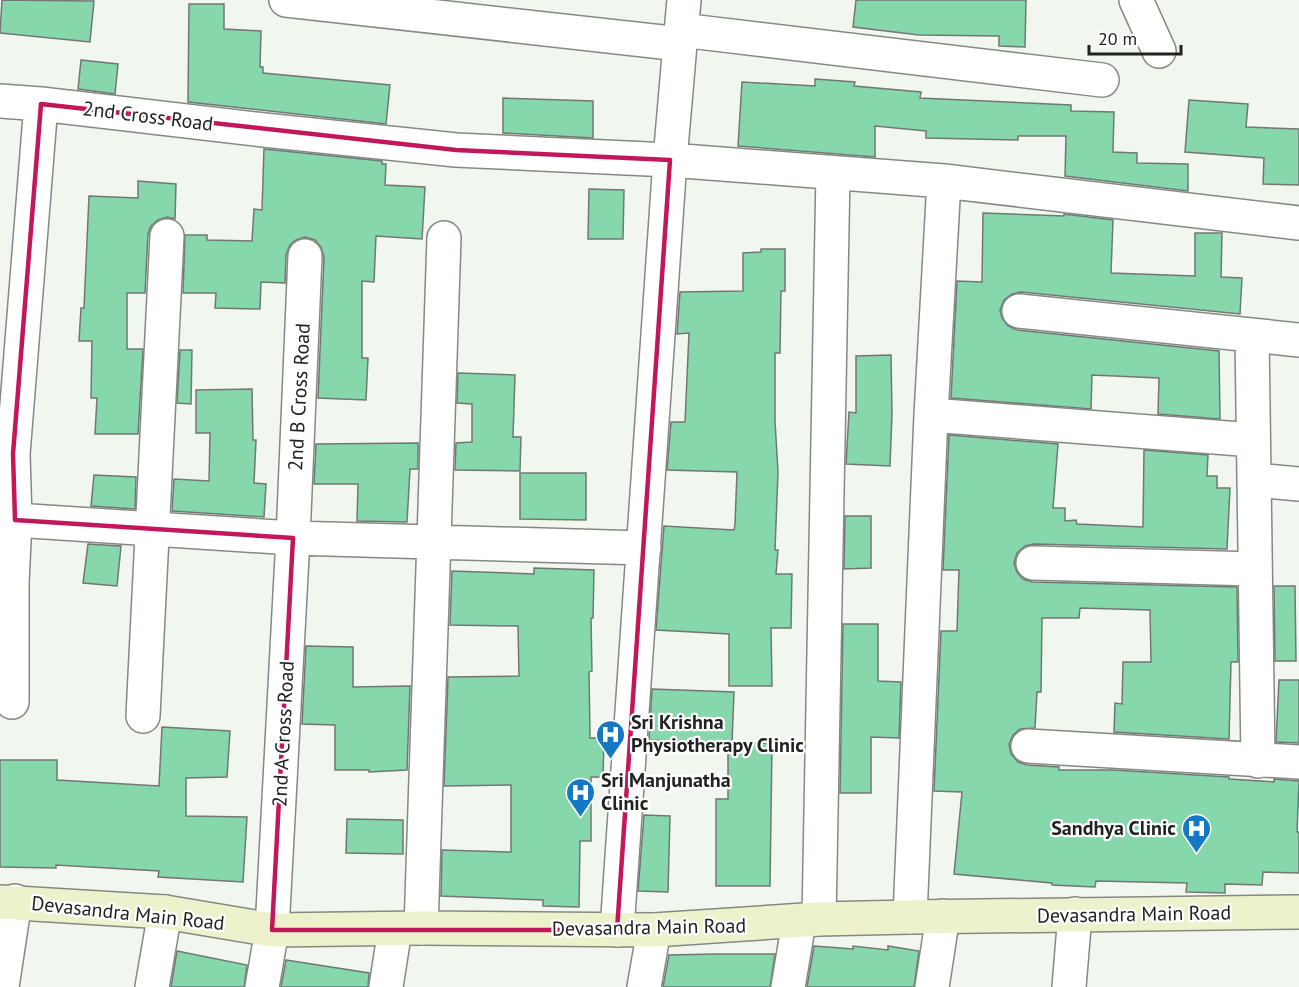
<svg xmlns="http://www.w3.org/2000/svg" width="1299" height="987" font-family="'PT Sans',sans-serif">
	<rect width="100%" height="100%" fill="#f1f6ef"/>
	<path fill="#86d7ab" stroke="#717874" stroke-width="1.5" d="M2 0 94 1 90 42 0 33Z
		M856 0H1026L1025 47 999 46V36L919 35 853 27Z
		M189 4H224V29L261 31 260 67H263V73L390 85 386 124 188 102Z
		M81 60 118 64 115 94 78 89Z
		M815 79 855 82 854 86 921 92 920 98 1071 105V111L1114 112 1113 152 1137 153V163L1188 164V191L1065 176 1066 136H1018V140L926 138V131L875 126V157L738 146 742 82 815 86Z
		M503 98 593 101V138L503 133Z
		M1189 100 1248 104 1246 127 1299 129V185L1263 184 1264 158 1185 152Z
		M264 149 382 161V164H386L385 185 425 187 422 239 376 236 374 282 362 281V358H368L366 400 318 398 324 257 321 247 315 240 305 237 296 240 290 245 286 255 285 283 261 282 260 309 215 308 216 293H183L185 235H207V240L252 241 254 209 262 210Z
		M138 181 176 184 175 219 167 217 158 220 151 226 148 234 145 293H127V349H143L138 434H95L97 398H91L92 341H79L81 308H84L89 196 138 198Z
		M589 189 624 190 623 239H588Z
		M983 213 1064 216V214L1113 220 1111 273 1195 276V233H1222L1221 277 1242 278 1240 314 1021 292 1012 294 1004 300 1000 310 1002 318 1008 326 1017 330 1219 351 1220 419 1158 414 1159 378 1092 375 1091 409 951 398 957 281 982 282Z
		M761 249H785V291H781L780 353H775V421L778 472 775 550H778L776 574H792L791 628H771L772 686H729V634L656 630 664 526 734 530 735 524 737 472 667 470 671 422H685L689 333 677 334 680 292 743 291V253L761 252Z
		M180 350H192L191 404 177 403Z
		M891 355 892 414 890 466 846 464 849 412 856 413V356Z
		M458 373 515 375 513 437H521L520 471 455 470 456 443 472 442V404L457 403Z
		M252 389 253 440H256L254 483 266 484 264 517 172 511 174 479 209 481 210 433H196V390Z
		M949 435 1058 444 1053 508H1065V521L1076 520 1077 524 1143 527 1144 450 1208 455 1207 476H1217V488H1230L1227 549 1034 544 1025 546 1017 553 1014 563 1017 572 1023 579 1032 582 1237 587 1238 662H1231L1229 739 1114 732 1115 703 1122 704 1123 662H1151L1150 610 1080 608 1079 618H1042L1041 692H1037L1035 728 1020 729 1013 735 1009 744 1011 754 1018 762 1027 765 1059 767V770H1113L1229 777V779L1274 782V779L1299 781 1297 832H1299V873L1263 872 1262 885 1225 884V893L1186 892 1187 883 1096 881 1095 887 1052 885V883L954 874 962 792 934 791 941 631H957L959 570H943Z
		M418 443V469H410L407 522 357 521 358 484H314L316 444Z
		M520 473H586V520L520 519Z
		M94 475 136 477 135 509 91 506Z
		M845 516H871V568L844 569Z
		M88 544 121 546 117 586 83 583Z
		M534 568 594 570 593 618H591L592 671 589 672 590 738H604L603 777H591V841H580L579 907 543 906V900L441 896 442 850 511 852V785L444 786 448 677 519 676 518 626 450 625 452 571 534 574Z
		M1274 586H1295L1296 661H1275Z
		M843 624H878V681L901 682 899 738 871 737V793H840Z
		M306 646 353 647V687L410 686 407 770 369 772V770H335V725L302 724Z
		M1279 680H1299V743L1276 742Z
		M652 689 734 692 732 743 649 740Z
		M162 727 230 731 227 777 186 778V816L247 817 243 882 158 877 159 871 56 865V868L0 867V760H57V780L159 786Z
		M728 743H772L770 886H716V799H728Z
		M644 815 670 816 668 892 638 891Z
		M347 819 403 820V854L346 853Z
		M814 946 853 949V946L888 950V946L919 951 914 987H807Z
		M177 951 247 965 244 987H171Z
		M716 954H775L770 987H663L669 955Z
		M286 960 369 973 368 987H281Z"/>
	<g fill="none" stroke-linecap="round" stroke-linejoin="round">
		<defs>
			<path id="street" d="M286 0 680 44 670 160 617 930
				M1136 0 1159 51
				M681 30 1102 80
				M680 44 684 0
				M0 101 41 104
				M1019 311 1299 340
				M1252 335 1258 761
				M931 415 1253 440
				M1254 480 1299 484
				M15 520 293 538 644 548
				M1033 563 1255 569
				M12 702V583L15 520 13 454 41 104 264 130 456 150 670 160 944 181 1299 223
				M143 716 167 236
				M1028 746 1299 762
				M910 917 931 415 944 181
				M819 919 833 173
				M421 928 444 238
				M2 987 15 901
				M152 987 165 912
				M262 987 272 930 293 538 305 256
				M386 987 395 929
				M644 987 654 930
				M788 987 799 922
				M932 987 943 916
				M1069 987 1075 914"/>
			<path id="secondary" d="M0 902 165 912 272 930 421 928 654 930 819 919 910 917 1299 912"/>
		</defs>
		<use href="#street" stroke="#858983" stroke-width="36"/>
		<use href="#secondary" stroke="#858983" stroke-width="36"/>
		<use href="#street" stroke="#fff" stroke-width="33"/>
		<use href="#secondary" stroke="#eef2cc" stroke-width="33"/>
	</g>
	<path fill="none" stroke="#c2185b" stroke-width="4.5" stroke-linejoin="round" d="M41 104 456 150 670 160 617 930H272L293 538 15 520 13 454Z"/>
	<defs>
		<symbol id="hospital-pin" viewBox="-11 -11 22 30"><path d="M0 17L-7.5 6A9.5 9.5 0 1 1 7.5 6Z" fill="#1479c4" stroke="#fff"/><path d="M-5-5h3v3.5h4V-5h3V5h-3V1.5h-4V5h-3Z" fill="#fff"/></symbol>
	</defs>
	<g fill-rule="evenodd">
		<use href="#hospital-pin" x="594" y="718" width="33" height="45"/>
		<use href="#hospital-pin" x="564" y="776" width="33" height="45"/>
		<use href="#hospital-pin" x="1180" y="812" width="33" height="45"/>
	</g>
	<g text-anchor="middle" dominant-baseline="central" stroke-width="4.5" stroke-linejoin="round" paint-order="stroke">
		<g font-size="20" fill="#20221f" stroke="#fff">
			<text transform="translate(148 116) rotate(7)">2nd Cross Road</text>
			<text transform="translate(299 397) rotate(-87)">2nd B Cross Road</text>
			<text transform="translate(283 734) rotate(-87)">2nd A Cross Road</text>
			<text transform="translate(128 913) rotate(6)">Devasandra Main Road</text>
			<text transform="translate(1134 914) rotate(-1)">Devasandra Main Road</text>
			<text transform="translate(649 927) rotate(-1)">Devasandra Main Road</text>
		</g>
		<g font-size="20" font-weight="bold" fill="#20221f" stroke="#fff" text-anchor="start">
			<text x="631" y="722">Sri Krishna<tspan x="631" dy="23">Physiotherapy Clinic</tspan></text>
			<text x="601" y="780">Sri Manjunatha<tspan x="601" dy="23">Clinic</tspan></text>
			<text x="1176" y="828" text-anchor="end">Sandhya Clinic</text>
		</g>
	</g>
	<path d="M1089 45v9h92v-9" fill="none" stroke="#20221f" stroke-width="3"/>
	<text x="1098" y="45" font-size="18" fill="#20221f" stroke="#ffffff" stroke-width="4.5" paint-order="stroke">20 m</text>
</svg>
